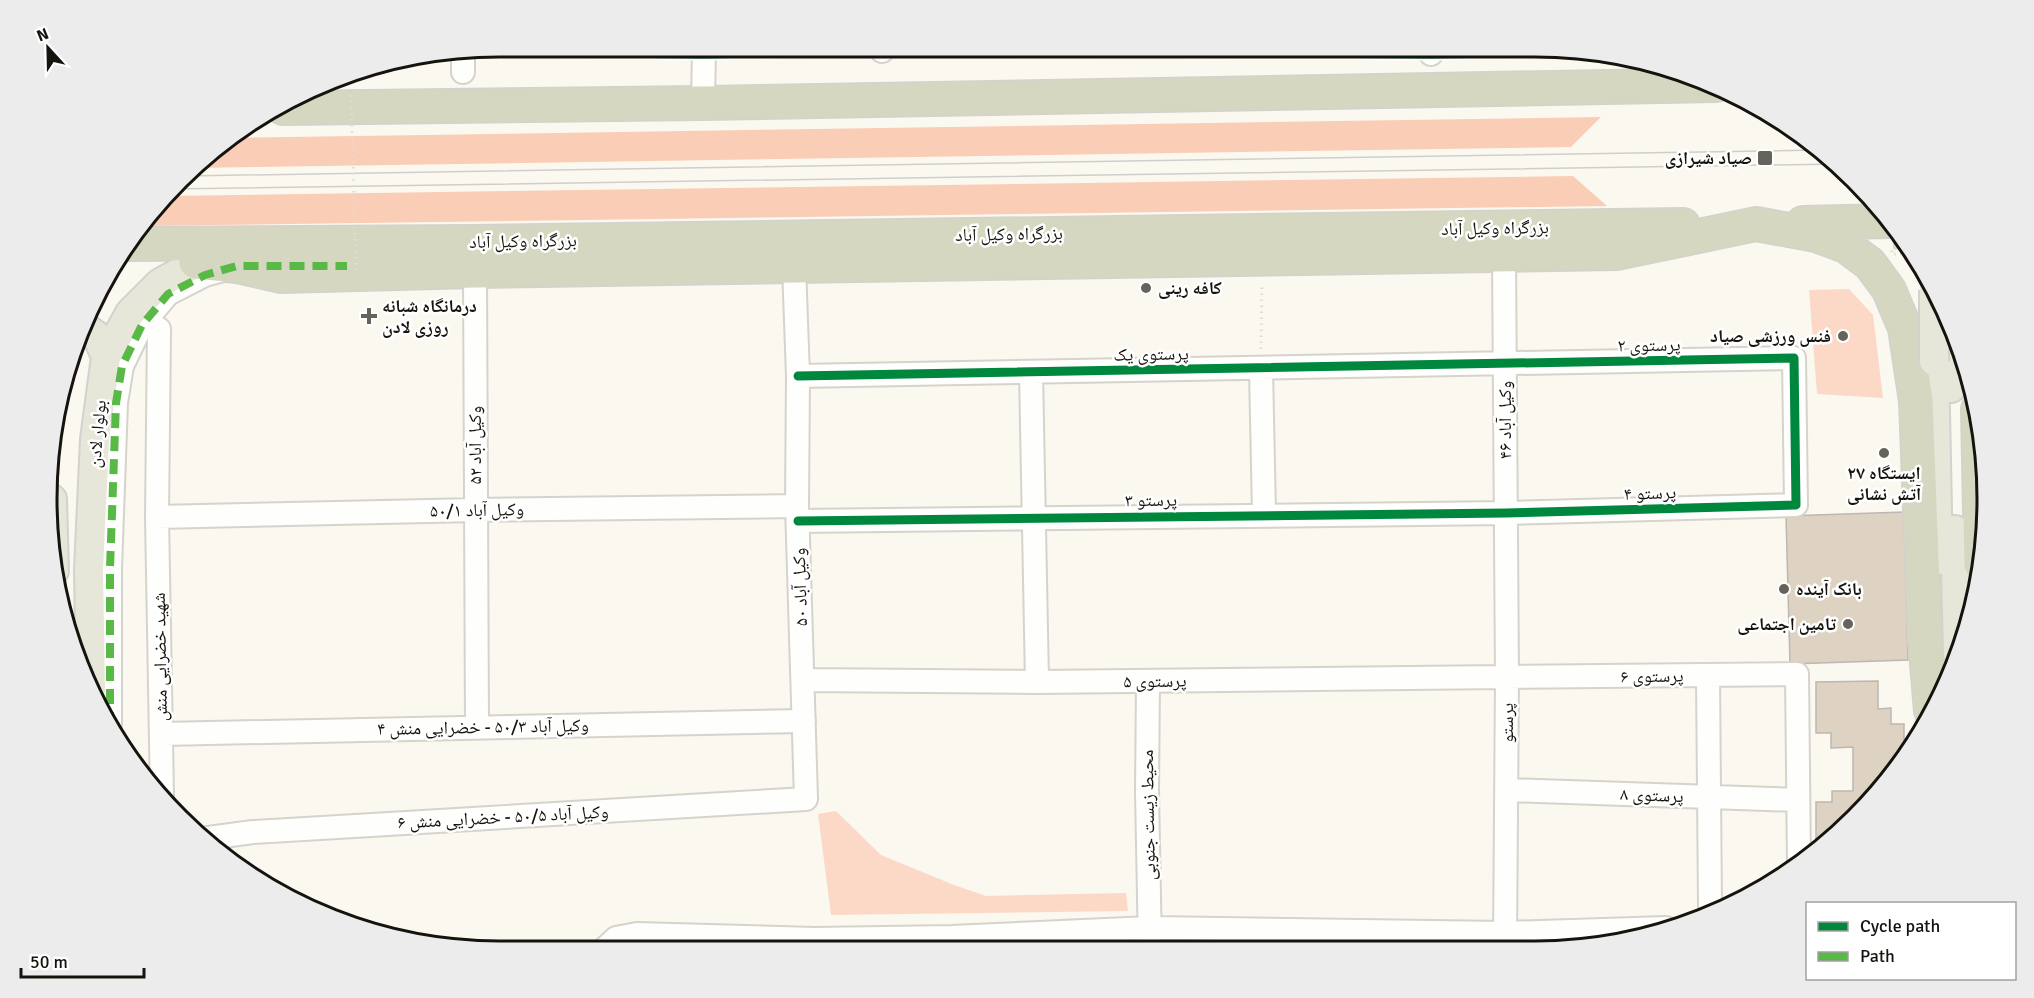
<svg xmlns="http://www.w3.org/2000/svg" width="2034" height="998" font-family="Signika,'Noto Naskh Arabic',sans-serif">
	<rect width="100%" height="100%" fill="#fbf8f0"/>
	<path fill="#fcd9c7" d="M1849 289 1873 315 1883 398 1817 394 1809 290Z
		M836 811 881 855 954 885 986 896 1126 893 1128 911 831 915 818 814Z"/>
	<path fill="#facdb6" d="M1601 117 1571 147 193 168 227 138Z
		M1573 176 1607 206 141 226 164 196Z"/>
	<path fill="#ded2c2" stroke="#bcb8b1" stroke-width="1.5" d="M1904 512 1908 660 1790 664 1786 516Z
		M1878 681V709L1891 708V724H1904V757L1894 774 1816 852V802H1832V791H1853V747L1831 748V733H1816V682Z"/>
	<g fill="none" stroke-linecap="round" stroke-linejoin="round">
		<path stroke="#d8d6ce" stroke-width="22" stroke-dasharray="22 11" stroke-linecap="butt" d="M1904 239V249"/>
		<defs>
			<path id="minor" d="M882 47V51
				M1430 47 1431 54
				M463 72V52
				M703 103 704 47
				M1504 255 1507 678 1505 946
				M475 271 477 726
				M159 329 157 517 162 797
				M1261 369 1264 514
				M1031 372 1037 682
				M157 517 475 510 797 506
				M798 521 1506 513 1796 505 1794 358 798 376
				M1708 675 1710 906
				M803 680 1037 682 1797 674 1799 865
				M1148 681 1147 792 1150 949
				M110 727V568L116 403 122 366 142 325 168 294 205 275 227 269
				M162 734 804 721
				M1507 790 1798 800
				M201 839 253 832 806 799 797 506 798 376 794 266
				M602 951 616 938 637 934 814 939 952 937 1150 928 1504 933 1666 928"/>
			<path id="major" d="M1950 321 1951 388
				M86 328 97 336 106 357
				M1934 361 1938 560
				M52 499 54 571
				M1955 530 1958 655
				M91 691 89 569 95 439 106 357 130 313 160 283 217 252"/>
			<path id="highway" d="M283 108 703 103 1716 85
				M1803 223 1890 221
				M128 244 475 242 1683 225
				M196 262 237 266 281 276 475 271 1617 253 1756 224 1816 235 1846 246 1870 264 1889 290 1905 328 1916 401 1925 640 1931 711
				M1978 409 1981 564"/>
		</defs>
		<use href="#minor" stroke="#d6d3cc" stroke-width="26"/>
		<use href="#major" stroke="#d3d2ce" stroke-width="32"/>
		<use href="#highway" stroke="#d3d2ce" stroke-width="36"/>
		<path stroke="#dedddb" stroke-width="3" stroke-dasharray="1.5 4.5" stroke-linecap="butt" d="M347 83V74
			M1892 252V249H1904
			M1894 254 1914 253
			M1261 349 1262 283"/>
		<use href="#minor" stroke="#fefefd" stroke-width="22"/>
		<use href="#major" stroke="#e6e6d9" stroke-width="28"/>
		<use href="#highway" stroke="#d5d7c0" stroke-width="33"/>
		<path stroke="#cfcecc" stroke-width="1.5" d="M185 176 1820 150
			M171 189 1837 164"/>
		<defs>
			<path id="major-bridge" d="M1934 361V290"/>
		</defs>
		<use href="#major-bridge" stroke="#d3d2ce" stroke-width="32" stroke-linecap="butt"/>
		<path stroke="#dedddb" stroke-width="3" stroke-dasharray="1.5 4.5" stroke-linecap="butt" d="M351 95 356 271"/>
		<use href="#major-bridge" stroke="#e6e6d9" stroke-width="28"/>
		<path stroke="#58b947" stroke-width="8" stroke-dasharray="15 8" stroke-linecap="butt" d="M1904 239V249
			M110 727V568L116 403 122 366 142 325 168 294 205 275 237 266H347"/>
		<defs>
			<path id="cycleway" d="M465 52 704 54 882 51 1431 54 1588 52
				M798 521 1506 513 1796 505 1794 358 798 376"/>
		</defs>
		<use href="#cycleway" stroke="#fff" stroke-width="13"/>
		<use href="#cycleway" stroke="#00873e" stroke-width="9"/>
	</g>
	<g fill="#66635c" stroke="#fff" stroke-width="2">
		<rect x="1757" y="150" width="16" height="16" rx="3"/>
		<circle cx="1146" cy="288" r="6"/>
		<path d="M366 307h6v6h6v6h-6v6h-6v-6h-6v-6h6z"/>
		<circle cx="1843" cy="336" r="6"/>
		<circle cx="1884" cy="453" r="6"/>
		<circle cx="1784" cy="589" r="6"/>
		<circle cx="1848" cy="624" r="6"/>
	</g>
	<g text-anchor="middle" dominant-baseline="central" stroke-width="5" stroke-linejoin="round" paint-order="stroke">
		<g font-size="18" font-weight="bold" fill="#15130d" stroke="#fff" text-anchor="end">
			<text x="1752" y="158">صیاد شیرازی</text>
			<text x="1158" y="288" text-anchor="start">کافه رینی</text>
			<text x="382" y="306" text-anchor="start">درمانگاه شبانه<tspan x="382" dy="21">روزی لادن</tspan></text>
			<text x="1831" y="336">فنس ورزشی صیاد</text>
			<text x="1884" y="473" text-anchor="middle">ایستگاه ۲۷<tspan x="1884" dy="21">آتش نشانی</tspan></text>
			<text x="1796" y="589" text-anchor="start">بانک آینده</text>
			<text x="1836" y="624">تامین اجتماعی</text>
		</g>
		<g font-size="18" fill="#15130d" stroke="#fff">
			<text transform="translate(1495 228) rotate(-1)">بزرگراه وکیل آباد</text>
			<text transform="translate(1009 234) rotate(-1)">بزرگراه وکیل آباد</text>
			<text transform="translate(523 241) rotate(-1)">بزرگراه وکیل آباد</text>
			<text transform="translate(1649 345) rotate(-1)">پرستوی ۲</text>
			<text transform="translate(1151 354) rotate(-1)">پرستوی یک</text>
			<text transform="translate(1505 420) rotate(-90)">۴۶ وکیل آباد</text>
			<text transform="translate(97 434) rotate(-85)">بولوار لادن</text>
			<text transform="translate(475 445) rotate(-90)">۵۲ وکیل آباد</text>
			<text transform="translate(1650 493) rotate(-2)">پرستو ۴</text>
			<text transform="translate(1151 500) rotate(-1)">پرستو ۳</text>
			<text transform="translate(477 510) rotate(-1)">وکیل آباد ۵۰/۱</text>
			<text transform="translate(800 587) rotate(-92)">۵۰ وکیل آباد</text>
			<text transform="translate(160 657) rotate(-91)">شهید خضرایی منش</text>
			<text transform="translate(1652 676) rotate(-1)">پرستوی ۶</text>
			<text transform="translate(1155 681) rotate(-1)">پرستوی ۵</text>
			<text transform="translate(1507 723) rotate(-90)">پرستو</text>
			<text transform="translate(483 727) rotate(-1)">وکیل آباد ۵۰/۳ - خضرایی منش ۴</text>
			<text transform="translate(1652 795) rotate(2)">پرستوی ۸</text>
			<text transform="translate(1148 815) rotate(-91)">محیط زیست جنوبی</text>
			<text transform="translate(503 817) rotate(-3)">وکیل آباد ۵۰/۵ - خضرایی منش ۶</text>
		</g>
	</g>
	<path d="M0 0H2034V998H0ZM499 57H1535A442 442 0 0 1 1977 499V499A442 442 0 0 1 1535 941H499A442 442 0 0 1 57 499V499A442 442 0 0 1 499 57Z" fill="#ececec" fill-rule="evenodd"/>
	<path fill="none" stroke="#15130d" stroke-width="3" d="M499 57H1535A442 442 0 0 1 1977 499V499A442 442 0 0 1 1535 941H499A442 442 0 0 1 57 499V499A442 442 0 0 1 499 57Z"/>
	<rect x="1806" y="902" width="210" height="78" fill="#ffffff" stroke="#a1a19e" stroke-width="1.5"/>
	<rect x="1818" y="922" width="30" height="9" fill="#00873e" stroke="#a1a19e" stroke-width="1.5"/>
	<text x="1860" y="932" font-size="18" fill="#15130d">Cycle path</text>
	<rect x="1818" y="952" width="30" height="9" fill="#58b947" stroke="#a1a19e" stroke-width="1.5"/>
	<text x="1860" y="962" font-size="18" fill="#15130d">Path</text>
	<g transform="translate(48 48) rotate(338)" stroke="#ffffff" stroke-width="4.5" paint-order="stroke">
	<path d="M0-4.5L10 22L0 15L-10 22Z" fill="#15130d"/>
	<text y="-9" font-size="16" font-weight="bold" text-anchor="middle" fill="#15130d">N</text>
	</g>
	<path d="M21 968v9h123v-9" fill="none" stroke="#15130d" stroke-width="3"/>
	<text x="30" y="968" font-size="18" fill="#15130d" stroke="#ffffff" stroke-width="4.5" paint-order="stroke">50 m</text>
</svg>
